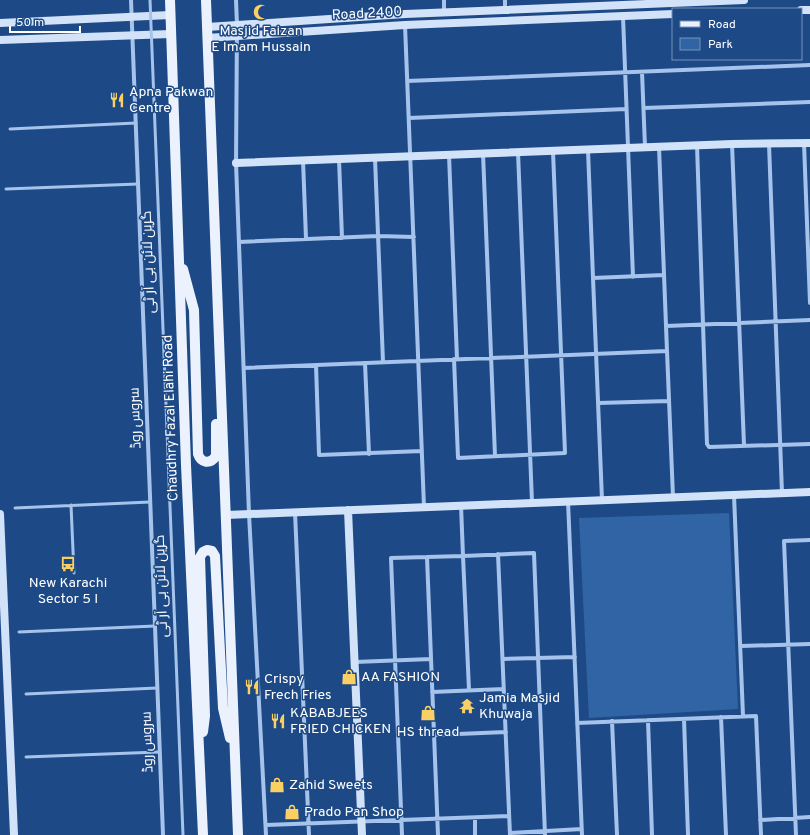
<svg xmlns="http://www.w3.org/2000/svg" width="810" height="835" font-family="Overpass,Cairo,sans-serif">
	<rect width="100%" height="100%" fill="#1d4a86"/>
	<path fill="#3164a4" d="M729 513 738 709 589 718 579 518Z"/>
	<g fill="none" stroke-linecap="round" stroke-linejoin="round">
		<path stroke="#a6c4eb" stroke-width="3" d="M10 129 136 123
			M6 189 138 184
			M71 505 74 573
			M15 508 150 502
			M19 632 155 626
			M26 694 157 688
			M26 757 159 752"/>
		<path stroke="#a6c4eb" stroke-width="4" d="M131 0 163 835
			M236 0 237 25 236 163 249 514 266 835
			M444 0V12
			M505 0V10
			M623 16 633 277
			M405 25 424 507
			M642 72 645 147
			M407 81 810 65
			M644 108 810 102
			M409 118 626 109
			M804 143 810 303
			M732 144 744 445
			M769 144 782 493
			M697 145 707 444 709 447 810 444
			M588 150 593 278 664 275
			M518 152 532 502
			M483 153 495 456
			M449 155 457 359
			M375 158 383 362
			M339 159 342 238
			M303 160 306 239
			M239 242 378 236 414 237
			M593 278 602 500
			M666 326 810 320
			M667 351 673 497
			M454 359 458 458 565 453 553 151
			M365 363 369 454
			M316 365 319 455 422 451
			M244 368 667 351 659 147
			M598 403 669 401
			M734 495 743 716
			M568 501 582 835
			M461 505 463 556 534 553 545 835
			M295 512 309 835
			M498 554 510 835
			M741 646 810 644
			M503 659 575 657
			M355 662 431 659
			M432 692 504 689
			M721 717 726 835
			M684 719 688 835
			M648 720 652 835
			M612 721 617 835
			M577 723 756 716 761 835
			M434 735 506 732
			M475 818V835
			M760 820 810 817
			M266 825 509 816
			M510 833 582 829
			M402 835 391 558 427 557
			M438 835 427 557 463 556 469 690
			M796 835 784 541 810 540"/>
		<path stroke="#d2e2f8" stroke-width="8" d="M801 10H810
			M0 23 170 15
			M207 27 405 14 744 0
			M207 38 405 25 673 14
			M0 40 171 34
			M236 163 732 144 810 143
			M348 510 362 835
			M0 514 14 835
			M226 515 810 492"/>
		<path stroke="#ebf2fe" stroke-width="10" d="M170 0 186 465 203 835
			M206 0 238 835
			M183 269 194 310 198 454C201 463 210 465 216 456V424
			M203 732 205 716 200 557 203 552 207 550 212 551 215 556 223 708 230 738"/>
		<path stroke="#a6c4eb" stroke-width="3" d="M150 0 183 835"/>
	</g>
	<defs>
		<symbol id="mosque-bare" viewBox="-9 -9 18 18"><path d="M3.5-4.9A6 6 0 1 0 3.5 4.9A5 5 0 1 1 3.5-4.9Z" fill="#fad065" stroke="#1d4a86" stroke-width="2.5" paint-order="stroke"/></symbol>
		<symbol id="restaurant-bare" viewBox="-9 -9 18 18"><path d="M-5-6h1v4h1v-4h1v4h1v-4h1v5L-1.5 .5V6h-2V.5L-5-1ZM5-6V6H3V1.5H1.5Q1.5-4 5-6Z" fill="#fad065" stroke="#1d4a86" stroke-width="2.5" paint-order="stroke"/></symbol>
		<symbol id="bus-bare" viewBox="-9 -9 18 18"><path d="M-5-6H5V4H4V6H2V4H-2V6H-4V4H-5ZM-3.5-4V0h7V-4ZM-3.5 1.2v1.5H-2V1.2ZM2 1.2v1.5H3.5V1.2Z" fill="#fad065" stroke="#1d4a86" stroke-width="2.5" paint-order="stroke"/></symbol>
		<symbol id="shop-bare" viewBox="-9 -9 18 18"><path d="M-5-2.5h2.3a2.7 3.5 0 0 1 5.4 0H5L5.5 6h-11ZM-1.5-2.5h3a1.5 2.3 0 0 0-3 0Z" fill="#fad065" stroke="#1d4a86" stroke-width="2.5" paint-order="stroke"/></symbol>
		<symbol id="temple-bare" viewBox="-9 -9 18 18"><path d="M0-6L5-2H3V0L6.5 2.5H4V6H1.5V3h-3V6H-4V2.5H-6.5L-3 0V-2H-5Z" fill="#fad065" stroke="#1d4a86" stroke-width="2.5" paint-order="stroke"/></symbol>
	</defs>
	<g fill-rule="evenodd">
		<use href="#mosque-bare" x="250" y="1" width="22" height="22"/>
		<use href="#restaurant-bare" x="106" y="89" width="22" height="22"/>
		<use href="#bus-bare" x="57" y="553" width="22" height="22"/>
		<use href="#shop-bare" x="338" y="666" width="22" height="22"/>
		<use href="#restaurant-bare" x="241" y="676" width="22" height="22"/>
		<use href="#temple-bare" x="456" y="695" width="22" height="22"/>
		<use href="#shop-bare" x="417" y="702" width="22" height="22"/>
		<use href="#restaurant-bare" x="267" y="710" width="22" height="22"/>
		<use href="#shop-bare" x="266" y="774" width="22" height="22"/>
		<use href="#shop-bare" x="281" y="801" width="22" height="22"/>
	</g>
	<g text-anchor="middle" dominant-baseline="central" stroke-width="3" stroke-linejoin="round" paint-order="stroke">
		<g font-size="14" fill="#fff" stroke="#1d4a86">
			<text transform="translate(367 14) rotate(-3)">Road 2400</text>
			<text transform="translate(149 262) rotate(-92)">گرین لائن بی آر ٹی</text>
			<text transform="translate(136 418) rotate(-92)">سروس روڈ</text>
			<text transform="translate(171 418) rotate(-92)">Chaudhry Fazal Elahi Road</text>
			<text transform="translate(162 586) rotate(-92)">گرین لائن بی آر ٹی</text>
			<text transform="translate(148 742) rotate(-92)">سروس روڈ</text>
		</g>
		<g font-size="14" fill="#fff" stroke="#1d4a86" text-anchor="start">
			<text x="261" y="31" text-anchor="middle">Masjid Faizan<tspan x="261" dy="16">E Imam Hussain</tspan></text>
			<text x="129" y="92">Apna Pakwan<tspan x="129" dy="16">Centre</tspan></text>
			<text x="68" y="583" text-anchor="middle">New Karachi<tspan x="68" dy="16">Sector 5 I</tspan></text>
			<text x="361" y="677">AA FASHION</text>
			<text x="264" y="679">Crispy<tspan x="264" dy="16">Frech Fries</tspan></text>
			<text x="479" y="698">Jamia Masjid<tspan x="479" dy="16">Khuwaja</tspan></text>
			<text x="290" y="713">KABABJEES<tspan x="290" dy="16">FRIED CHICKEN</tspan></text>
			<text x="428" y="732" text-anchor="middle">HS thread</text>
			<text x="289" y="785">Zahid Sweets</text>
			<text x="304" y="812">Prado Pan Shop</text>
		</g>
	</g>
	<rect x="672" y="8" width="130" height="52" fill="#1d4a86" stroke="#7792b6"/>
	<rect x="680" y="21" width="20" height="6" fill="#ebf2fe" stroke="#7792b6"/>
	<text x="708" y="28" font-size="12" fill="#ffffff">Road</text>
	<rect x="680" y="38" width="20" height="12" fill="#3164a4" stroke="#7792b6"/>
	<text x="708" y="48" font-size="12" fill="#ffffff">Park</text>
	<path d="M10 26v6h70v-6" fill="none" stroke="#ffffff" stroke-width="2"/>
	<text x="16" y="26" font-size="12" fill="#ffffff" stroke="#1d4a86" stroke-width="3" paint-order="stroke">50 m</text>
</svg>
